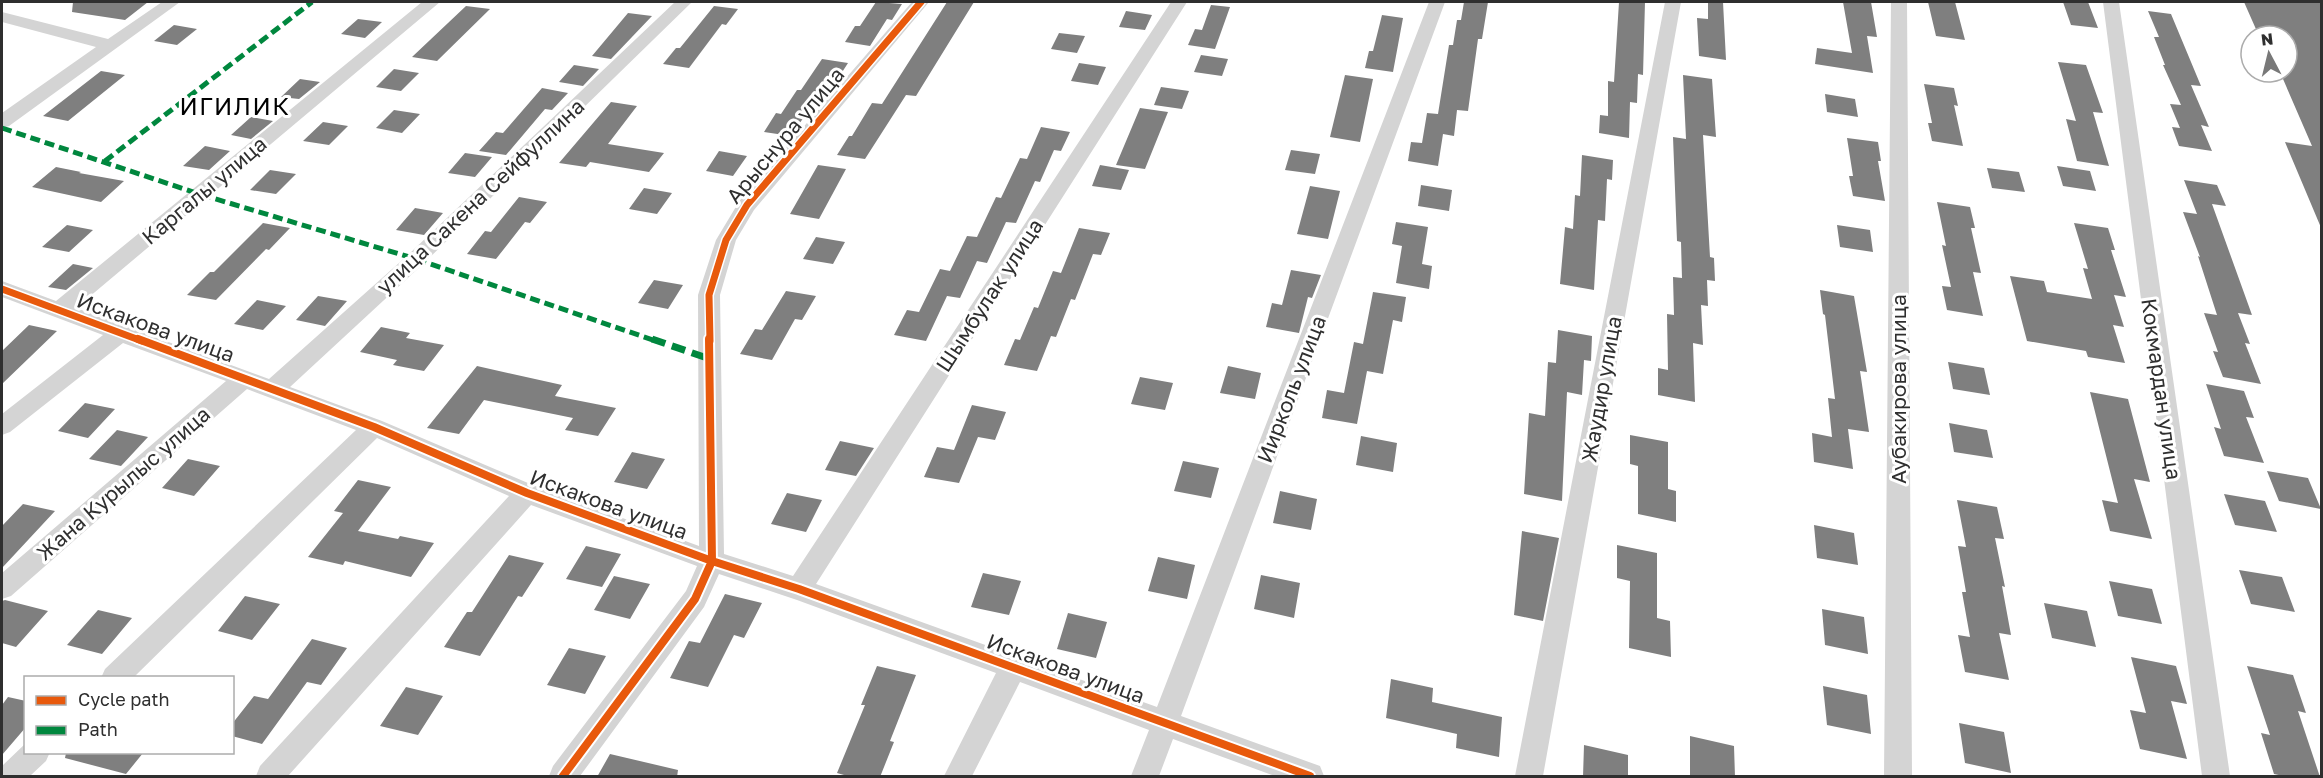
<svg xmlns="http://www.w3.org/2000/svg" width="2323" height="778" font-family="'Golos Text',sans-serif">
	<rect width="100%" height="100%" fill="#fff"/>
	<path fill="#7f7f7f" d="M73 2H148L125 20 72 12Z
		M876 2 902 4 892 20 887 19 870 46 845 42 855 26H860Z
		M947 2H974L916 96 906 95 865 159 837 155 849 136H852L872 103 882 104Z
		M1464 2H1488L1482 39H1478L1468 111 1457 110 1454 136 1443 134 1438 166 1408 161 1411 142 1422 143 1427 113 1438 114 1449 45H1453L1457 20H1461Z
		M1619 2H1645L1643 75 1638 74 1637 103 1630 102 1629 138 1599 133 1600 115 1608 116V81L1614 82Z
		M1708 2H1723L1726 60 1699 56 1697 18 1708 19Z
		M1843 2H1871L1877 37 1867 36 1873 73 1815 64 1817 48 1852 53Z
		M1928 2H1955L1965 40 1936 36Z
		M2063 2H2088L2098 28 2071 25Z
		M2244 2H2322V230L2285 142 2312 146 2280 72H2287V36H2259Z
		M1211 5 1230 7 1215 49 1188 45 1195 29 1202 30Z
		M466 6 490 9 437 61 412 57Z
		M714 6 738 9 726 25 722 24 689 68 663 64 676 48H680Z
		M1126 11 1152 15 1145 30 1119 27Z
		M2148 11 2171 14 2201 86 2191 85 2209 127 2201 125 2212 151 2179 146 2172 127 2180 128 2170 104 2181 105 2163 65H2165L2154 37H2159Z
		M628 13 652 16 611 59 592 56Z
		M1382 15 1403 18 1393 72 1365 68 1369 51H1373Z
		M358 19 382 22 365 38 341 34Z
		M174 25 197 29 177 45 154 41Z
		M1059 33 1085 36 1077 53 1051 49Z
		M1201 55 1228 59 1222 76 1194 72Z
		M822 59 848 63 837 80 833 79 812 112 808 111 791 136 764 132 776 113 781 114 797 90H801Z
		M2058 62 2086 65 2103 113 2093 112 2109 166 2077 161 2066 119 2076 121Z
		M1079 63 1106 67 1098 85 1071 81Z
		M574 65 599 69 583 86 559 82Z
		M394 69 419 73 401 91 376 87Z
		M101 71 125 75 68 121 43 116Z
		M1345 75 1373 79 1360 142 1330 137Z
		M1683 75 1712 79 1716 137 1703 135 1710 257 1714 258 1715 281 1707 280 1708 306 1701 305 1703 345 1693 343 1695 402 1658 395V368L1668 370 1667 314 1674 315 1673 277 1682 278 1681 242 1677 241 1673 137 1686 139Z
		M300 79 320 82 299 99 281 97Z
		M1924 84 1954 88 1958 106 1954 105 1963 146 1932 141 1928 123H1932Z
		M1161 87 1189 91 1182 109 1154 105Z
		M542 88 568 93 552 110 545 109 506 155 479 151 496 132 503 133Z
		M1825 94 1855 99 1858 117 1827 112Z
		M611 102 637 106 608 144 664 153 649 172 590 162 586 167 559 163Z
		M1140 108 1168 112 1145 169 1116 165Z
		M394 110 420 114 402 133 376 128Z
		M251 117 273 121 251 139 231 135Z
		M323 122 348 126 329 145 303 141Z
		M1041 127 1070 132 1061 151 1054 150 1040 182 1035 181 1016 223 1006 222 987 263 977 261 960 298 947 296 926 341 894 335 907 310 919 312 940 269 950 271 967 236 977 237 996 197 1001 198 1020 158 1027 159Z
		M1847 138 1878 142 1881 161H1878L1885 201 1853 196 1849 176H1853Z
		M205 146 230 151 209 170 183 166Z
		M1291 150 1320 154 1315 174 1285 170Z
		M719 151 747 156 733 176 706 171Z
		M465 153 492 157 475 177 448 173Z
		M1582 155 1613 160 1612 180 1607 179 1605 221 1598 220 1594 290 1560 284 1565 227 1573 229 1575 195 1580 196Z
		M818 165 846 169 819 219 790 214Z
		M1100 165 1129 170 1121 190 1092 186Z
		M2057 166 2090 171 2096 191 2063 186Z
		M56 167 81 172 79 173 124 181 101 202 32 187Z
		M1987 168 2019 172 2025 192 1992 188Z
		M270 170 296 174 276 194 250 190Z
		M2184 180 2217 185 2226 206 2212 204 2252 315 2238 313 2250 344 2245 343 2261 384 2223 377 2213 351 2218 352 2204 313 2217 315 2198 256 2200 257 2183 212 2197 214Z
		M1421 185 1452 190 1449 211 1418 206Z
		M1310 186 1340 191 1328 239 1297 234Z
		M644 188 672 193 657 214 629 209Z
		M519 197 547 202 530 223 525 222 496 259 467 254 485 231 491 232Z
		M1937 202 1970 207 1975 228H1971L1981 273 1973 272 1983 316 1947 310 1942 286 1951 287 1942 245 1946 246Z
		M415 208 443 213 424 235 396 230Z
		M1396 222 1428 227 1422 264 1432 266 1429 289 1396 283 1402 246 1392 244Z
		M263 223 290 228 269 250 266 249 216 300 187 295 210 272H214Z
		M2074 223 2108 228 2115 250H2111L2126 297 2114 295 2124 327 2113 325 2125 363 2088 357 2086 351 2027 341 2010 276 2044 281 2047 292 2092 299 2083 268 2088 269Z
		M67 225 93 230 69 252 42 247Z
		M1837 225 1870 230 1873 252 1840 247Z
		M1079 228 1110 233 1101 255 1093 254 1075 300 1071 299 1056 337 1051 336 1037 371 1004 365 1015 339 1020 340 1034 307 1038 308 1053 271 1061 273Z
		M816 237 845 242 833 264 803 259Z
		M73 264 93 268 66 290 48 287Z
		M1291 270 1321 275 1312 298 1308 297 1299 333 1266 327 1272 303 1282 305Z
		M654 280 683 285 668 309 638 303Z
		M1820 290 1854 296 1867 372 1860 371 1869 432 1848 429 1853 469 1814 462 1812 433 1832 437 1828 398 1835 399 1825 315 1823 314Z
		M786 291 816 296 802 320 795 319 772 360 740 354 755 329 762 330Z
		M1373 292 1406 297 1402 322 1393 320 1383 374 1367 371 1357 424 1322 418 1327 390 1344 393 1354 342 1363 344Z
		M318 296 347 301 325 326 296 320Z
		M257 300 286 306 263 330 234 324Z
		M29 325 57 331 2 384V351Z
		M381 327 410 333 406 338 444 345 424 371 393 365 397 360 360 352Z
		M1558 330 1592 336 1591 361 1584 360 1582 395 1567 392 1562 501 1524 494 1529 413 1545 416 1548 362 1556 363Z
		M1948 362 1984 368 1990 395 1953 389Z
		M477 366 562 385 555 396 616 408 598 436 565 430 573 418 484 400 459 434 427 428Z
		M1228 366 1261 373 1255 399 1220 393Z
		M1140 377 1173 383 1165 410 1131 404Z
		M2206 384 2244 391 2254 418 2246 417 2264 463 2224 456 2214 427 2221 429Z
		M2090 392 2128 399 2150 482 2134 479 2152 539 2110 531 2102 500 2118 503Z
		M85 403 115 409 88 438 58 431Z
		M972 405 1006 412 995 440 978 437 959 483 924 477 937 447 954 450Z
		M1949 423 1987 430 1993 458 1954 452Z
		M117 430 148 437 121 466 89 459Z
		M1630 435 1668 442V489L1676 491V522L1638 514V466L1630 464Z
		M1361 436 1397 443 1393 472 1356 465Z
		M840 441 874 448 856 476 825 470Z
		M632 452 665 459 647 489 614 482Z
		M188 459 220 466 194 496 162 488Z
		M1183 461 1219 468 1211 498 1174 491Z
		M2267 471 2308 478 2321 509 2279 501Z
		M358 480 391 487 358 531 398 539 400 536 434 543 411 577 345 561 343 565 308 557 343 513 334 511Z
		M1280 491 1317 499 1311 530 1273 523Z
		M787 493 822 500 806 532 771 524Z
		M2224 494 2265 501 2277 532 2235 525Z
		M1957 500 1997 507 2004 539 1995 538 2005 587 2002 586 2011 635 1999 633 2009 680 1965 672 1958 635 1970 637 1962 592H1966L1958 546 1966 547Z
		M23 504 55 511 2 568V526Z
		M1814 525 1854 533 1858 565 1817 558Z
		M1522 531 1559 538 1543 621 1514 615Z
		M1617 545 1657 553V618L1670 621 1671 657 1629 648 1630 581 1617 578Z
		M586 546 621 554 602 587 566 579Z
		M509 555 544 563 522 597 518 596 480 656 444 647 467 612H472Z
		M1158 557 1195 565 1187 599 1148 591Z
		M2239 570 2282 577 2295 612 2251 604Z
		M983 573 1021 581 1009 615 971 607Z
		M1261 575 1300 583 1294 618 1254 609Z
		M614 576 650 584 630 619 594 610Z
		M2109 581 2152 589 2162 624 2118 616Z
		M725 594 762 603 744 638 734 635 708 687 670 678 689 641 700 643Z
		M245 596 280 604 252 640 218 631Z
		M5 600 48 611 16 647 2 643V601Z
		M2044 603 2087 611 2096 647 2052 638Z
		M1822 609 1864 617 1868 654 1825 645Z
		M98 610 132 618 102 654 67 645Z
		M1068 613 1107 622 1096 658 1057 649Z
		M312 639 347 648 321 685 307 682 262 744 232 736V724L254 696 268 699Z
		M569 648 606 656 585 694 547 685Z
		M2131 657 2176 666 2187 704 2171 701 2187 759 2140 749 2130 710 2146 713Z
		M877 666 916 675 890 741 894 742 880 777H851L837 773 865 705H861Z
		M2247 666 2293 675 2306 713 2298 711 2320 777H2288L2274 774 2261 733 2270 735Z
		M1391 679 1433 688 1432 702 1502 717 1499 757 1456 748 1457 734 1386 718Z
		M1823 686 1867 695 1871 734 1827 725Z
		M406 687 443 696 418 735 380 726Z
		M8 697 26 701V727L2 755V705Z
		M1959 723 2004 732 2011 773 1965 763Z
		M1690 736 1734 746 1735 777H1690Z
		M1584 745 1628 755V777H1583Z
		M66 753H143L126 774 65 758Z
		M610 754 678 770 677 777H597Z"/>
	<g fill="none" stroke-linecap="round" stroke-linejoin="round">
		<path fill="#d4d4d4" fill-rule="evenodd" d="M162 2H180L9 126 2 128V113L96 47 2 22V12L108 39Z
			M422 2H440L76 308 269 379 409 254 675 2H692L423 264 290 387 382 421 535 486 699 546 698 295 716 240 740 200 912 2H929L754 210 736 240 720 295 724 554 793 576 1171 2H1187L816 584 1157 707 1429 2H1445L1181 716 1320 766 1324 776H1275L1173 739 1159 776H1131L1149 730 1020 682 972 776H944L996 673 797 600 719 574 704 607 580 776H549L553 766 686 591 697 566 531 505 288 776H256L260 766 509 496 377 438 133 678H101L105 669 356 430 247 389 11 596 2 599V573L226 381 123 343 10 432 2 435V414L103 335 2 297V281L56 301Z
			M1665 2H1681L1543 776H1515Z
			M1891 2H1907L1912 776H1884Z
			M2103 2H2119L2230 776H2202Z
			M26 743V752H50L46 761 30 776H2V766Z"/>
		<path stroke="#00873e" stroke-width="5" stroke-dasharray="10 5" stroke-linecap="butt" d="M2 128 199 194 416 259 656 341
			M105 161 312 2"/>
		<path stroke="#00873e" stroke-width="7" stroke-dasharray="14 7" stroke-linecap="butt" d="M652 339 710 359"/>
		<defs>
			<path id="cycleway-far1" d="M2 289 142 341
				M710 341 709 295 726 240 747 205 921 2"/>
			<path id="cycleway" d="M138 339 374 427 527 493 712 561 799 589 1310 776
				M563 776 695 599 712 561 709 339"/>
		</defs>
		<use href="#cycleway-far1" stroke="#fff" stroke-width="10"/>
		<use href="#cycleway" stroke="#fff" stroke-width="12"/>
		<use href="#cycleway-far1" stroke="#e8590c" stroke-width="7"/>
		<use href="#cycleway" stroke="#e8590c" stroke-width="8"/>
	</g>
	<g text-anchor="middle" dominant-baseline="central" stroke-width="6" stroke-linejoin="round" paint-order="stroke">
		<g font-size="21" fill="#2f2f2f" stroke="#fff">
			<text transform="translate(785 135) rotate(-50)">Арыснура улица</text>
			<text transform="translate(204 190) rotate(-40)">Каргалы улица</text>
			<text transform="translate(480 196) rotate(-43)">улица Сакена Сейфуллина</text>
			<text transform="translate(989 295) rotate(-57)">Шымбулак улица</text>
			<text transform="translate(156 327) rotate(20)">Искакова улица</text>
			<text transform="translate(1291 389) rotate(-69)">Иирколь улица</text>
			<text transform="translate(1601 389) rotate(-80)">Жаудир улица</text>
			<text transform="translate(1898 389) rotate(-90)">Аубакирова улица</text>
			<text transform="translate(2162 389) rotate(82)">Кокмардан улица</text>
			<text transform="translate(123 483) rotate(-41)">Жана Курылыс улица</text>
			<text transform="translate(609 504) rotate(20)">Искакова улица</text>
			<text transform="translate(1066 668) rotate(20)">Искакова улица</text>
		</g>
		<g font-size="24" letter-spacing="1.5" fill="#000" stroke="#fff">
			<text x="235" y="105">ИГИЛИК</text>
		</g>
	</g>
	<rect width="2323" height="778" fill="none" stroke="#2f2f2f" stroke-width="6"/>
	<rect x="24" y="676" width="210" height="78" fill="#ffffff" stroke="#acacac" stroke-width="1.5"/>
	<rect x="36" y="696" width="30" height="9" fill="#e8590c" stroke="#acacac" stroke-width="1.5"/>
	<text x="78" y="706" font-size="18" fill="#2f2f2f">Cycle path</text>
	<rect x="36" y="726" width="30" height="9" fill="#00873e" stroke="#acacac" stroke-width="1.5"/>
	<text x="78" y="736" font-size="18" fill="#2f2f2f">Path</text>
	<g transform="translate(2269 54) rotate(353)"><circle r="28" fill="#ffffff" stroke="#acacac" stroke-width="1.5"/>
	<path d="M0-4.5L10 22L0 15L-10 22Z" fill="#787878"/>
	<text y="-9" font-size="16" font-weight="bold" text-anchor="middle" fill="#2f2f2f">N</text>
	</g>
</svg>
